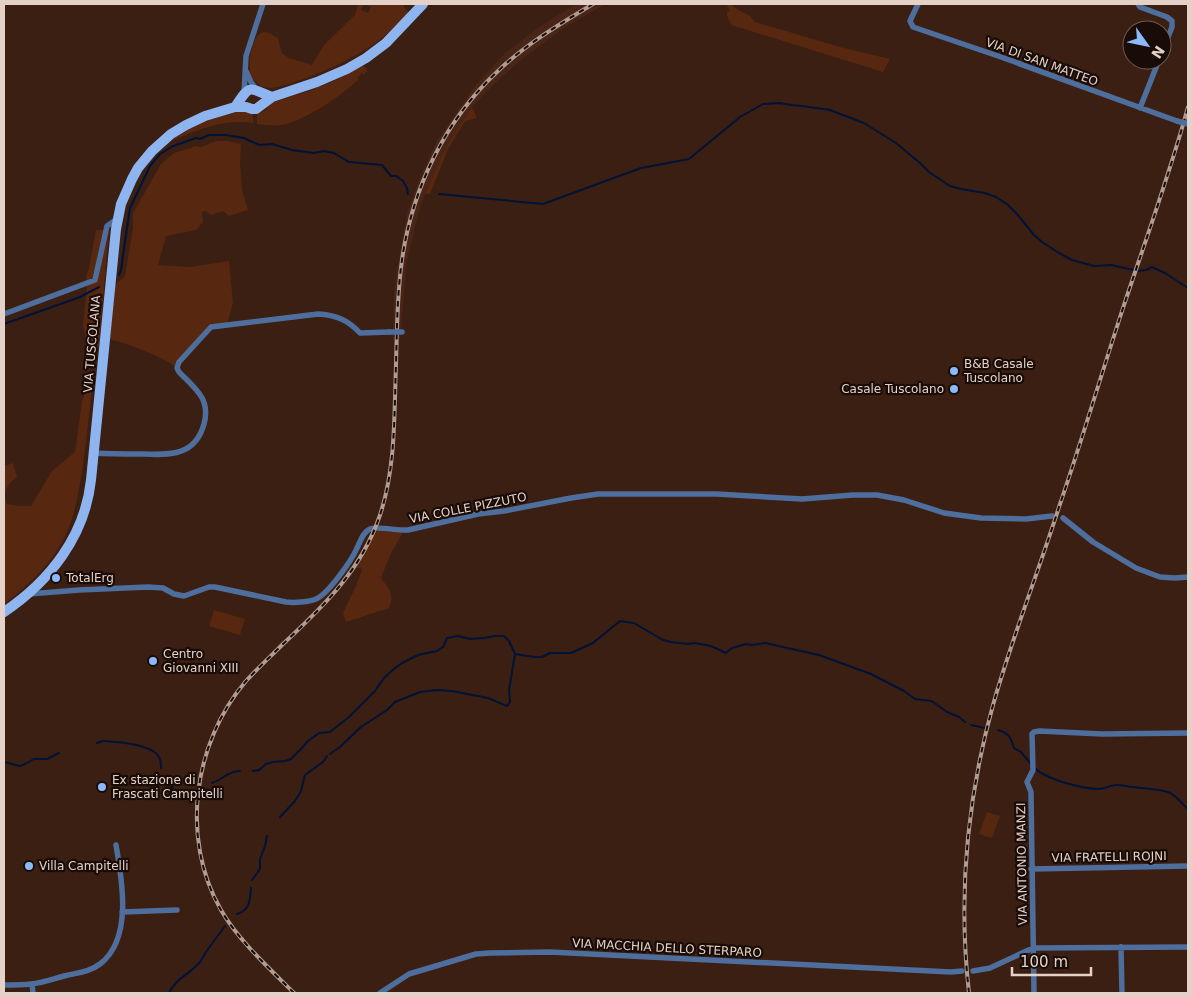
<svg xmlns="http://www.w3.org/2000/svg" width="1192" height="997" font-family="'DejaVu Sans',sans-serif">
	<rect width="100%" height="100%" fill="#3b1f12"/>
	<path fill="#482516" d="M576 4H606L565 27 525 57 495 83 472 107 444 151 421 205 415 227 406 266 401 332H393L394 294 397 270 407 213 421 175 437 141 474 87 505 53 539 27Z"/>
	<path fill="#58270f" d="M358 4H364L361 10 368 13 371 7 364 4H404V7L409 13C399 23 388 33 377 42 352 60 321 73 292 83 284 85 277 88 270 88 261 88 252 81 250 72 248 63 252 33 264 32 269 32 274 36 278 38L281 51 283 54 289 58 312 65 324 45 355 15Z
		M726 4H731L738 10 750 16 755 22 840 47 890 59 883 72 731 25 727 15V12L730 11Z
		M362 66 366 68 367 71 364 75 362 73 357 78 359 79C342 95 304 122 281 125 273 126 265 125 257 124V114L266 110 270 103 309 91 336 80Z
		M472 107 477 118 465 121 448 149 430 194H425L444 151Z
		M247 109 253 114V123C221 119 202 129 173 140 180 126 231 114 247 109Z
		M216 141H228L241 144 240 162 242 190 248 210 229 216 223 211 211 215 206 211 202 212 203 222 196 230 166 236 158 265 190 267 229 261 233 303 227 325 211 327 177 368C162 356 128 344 110 339L114 286 125 276 133 228V213L161 164 174 153 196 146 201 147Z
		M96 230H109L99 344 97 355 91 363 83 325 87 287 86 276 89 268Z
		M84 374 88 375 93 380C89 415 86 449 80 484 77 499 74 517 67 532 55 561 29 585 4 604V466L13 463 17 477C7 485 2 492 7 504L19 506H31L52 471 75 452 82 401 86 391 87 382V377Z
		M379 531 403 532 391 553 381 578C389 589 395 594 389 608L346 622 343 613 356 586 362 570 361 568H356L370 543 374 532Z
		M214 610 245 619 240 635 209 626Z
		M987 812 1000 816 992 838 979 834Z"/>
	<g fill="none" stroke-linecap="round" stroke-linejoin="round">
		<path stroke="#001336" stroke-width="2" d="M439 194 543 204 641 168 689 159 740 117 763 104 780 103 791 105 802 106 830 110 864 123 896 143 920 163 929 172 950 186 961 189 985 193 996 197 1008 205 1017 214 1034 235 1042 242 1059 253 1072 260 1094 266 1111 265 1138 271 1146 270 1152 267 1165 273 1188 288
			M119 275 121 270 123 255 130 208 150 166 160 154 173 146 196 138 200 139 209 135H226L244 138 259 145 272 144 292 150 314 153 324 151 334 153 349 162 382 165 391 176H396L403 181 407 188 408 194
			M4 324 80 297 99 287
			M971 725 985 728
			M998 730C1009 733 1011 738 1014 748L1021 752 1031 764
			M97 743 103 741C117 742 152 744 159 757 161 760 161 764 161 768
			M330 754 341 746 361 727 387 710 395 702 420 692 436 690 452 691 488 698 507 706 510 702 509 690 515 654
			M4 762 20 766 25 764 34 759H47L59 753
			M1034 767C1044 779 1083 789 1099 789 1106 789 1111 784 1118 785 1123 785 1128 787 1133 787 1145 789 1156 788 1168 792 1176 795 1181 803 1188 809
			M253 771 259 770 266 764 273 762 285 761 291 759 300 750 307 742 319 733 330 732 349 717 375 691 384 678 395 668 402 663 418 655 437 651 443 647 447 638 458 636 470 639 484 638 495 636H504L509 641 515 654 534 657H542L550 653H571L593 643 620 621 634 623 663 640 671 642 688 644 695 643 711 646 726 653 732 648 746 644 752 645 765 643 819 655 871 674 904 691 915 699 931 701 936 704 947 712 959 717 965 722
			M170 783C175 794 182 799 194 798
			M212 783C222 780 228 771 240 771
			M280 817 295 801 301 791 305 775 323 762 327 756
			M252 880 258 872 260 868V859L265 846 267 836
			M237 914C250 910 250 900 251 888
			M169 993C176 978 190 974 200 962 203 958 205 953 208 949 214 941 219 934 225 926"/>
		<path stroke="#4e6e9d" stroke-width="5.5" d="M918 4 910 21 913 27 1001 57 1177 121
			M1138 4 1140 7 1167 17 1172 21V27L1162 52
			M246 71 251 82 256 89
			M244 93 246 56 263 4
			M1140 108 1159 60
			M4 314 95 280 107 226 117 219
			M94 453C109 454 125 454 141 454 168 455 195 457 204 424 211 399 195 388 179 372L177 368 179 362 211 327 318 314C336 315 348 320 360 333L389 332
			M1063 518 1093 542 1136 568 1160 577 1175 578 1188 577
			M29 594 79 590 148 587 163 588 174 594 184 596 209 587H215L286 602C294 603 309 602 316 599 328 594 352 560 357 548 360 542 363 532 370 529 377 526 399 531 408 530L478 514 504 511 571 498 598 494H717L802 499 853 495H877L904 500 944 513 981 518 1026 519 1052 516
			M1031 869 1188 866
			M122 912 177 910
			M1121 947 1122 993
			M973 971 990 968 1033 948 1188 947
			M32 984 33 993
			M4 985C13 985 22 985 31 984 42 983 53 979 64 976 76 973 90 972 100 964 133 939 122 880 116 845
			M380 993 409 974 476 954 490 953 550 952 951 972 962 971
			M1034 993 1031 792 1027 782 1033 770 1032 734 1034 732 1039 731 1102 734 1188 733"/>
		<path stroke="#8eb5f0" stroke-width="10" d="M235 107C251 84 247 87 272 97
			M4 612C50 581 85 536 91 480L116 229 121 204 132 179 138 168 152 151 171 134 186 125 205 116 235 107H246L252 109H256L272 97 317 82 347 69 366 58 386 43 423 4"/>
		<defs>
			<path id="rail" d="M294 993C270 969 238 940 221 910 180 839 193 743 246 681 258 668 271 656 283 644 324 606 362 569 380 515 396 467 394 414 396 365 397 329 397 294 402 260 412 189 445 120 498 71 526 44 560 24 593 4
				M969 993C958 896 967 799 993 705 1012 638 1038 573 1059 507 1082 440 1102 372 1124 305 1146 239 1170 173 1188 107"/>
		</defs>
		<use href="#rail" stroke="#b29c92" stroke-width="4"/>
		<use href="#rail" stroke="#190c07" stroke-width="2" stroke-dasharray="5.5" stroke-linecap="butt"/>
		<path stroke="#4e6e9d" stroke-width="5.5" d="M1177 121 1188 124
			M389 332H402"/>
	</g>
	<g fill="#8cb9fc" stroke="#190c07" stroke-width="2">
		<circle cx="954" cy="371" r="5"/>
		<circle cx="954" cy="389" r="5"/>
		<circle cx="56" cy="578" r="5"/>
		<circle cx="153" cy="661" r="5"/>
		<circle cx="102" cy="787" r="5"/>
		<circle cx="29" cy="866" r="5"/>
	</g>
	<g text-anchor="middle" dominant-baseline="central" stroke-width="4.5" stroke-linejoin="round" paint-order="stroke">
		<g font-size="12" fill="#e4d1c8" stroke="#190c07">
			<text transform="translate(1042 62) rotate(20)">VIA DI SAN MATTEO</text>
			<text transform="translate(92 344) rotate(-85)">VIA TUSCOLANA</text>
			<text transform="translate(468 508) rotate(-11)">VIA COLLE PIZZUTO</text>
			<text transform="translate(1109 857) rotate(-1)">VIA FRATELLI ROJNI</text>
			<text transform="translate(1022 864) rotate(-91)">VIA ANTONIO MANZI</text>
			<text transform="translate(667 948) rotate(3)">VIA MACCHIA DELLO STERPARO</text>
		</g>
		<g font-size="12" fill="#e4d1c8" stroke="#190c07" text-anchor="start">
			<text x="964" y="364">B&amp;B Casale<tspan x="964" dy="14">Tuscolano</tspan></text>
			<text x="944" y="389" text-anchor="end">Casale Tuscolano</text>
			<text x="66" y="578">TotalErg</text>
			<text x="163" y="654">Centro<tspan x="163" dy="14">Giovanni XIII</tspan></text>
			<text x="112" y="780">Ex stazione di<tspan x="112" dy="14">Frascati Campitelli</tspan></text>
			<text x="39" y="866">Villa Campitelli</text>
		</g>
	</g>
	<rect width="1192" height="997" fill="none" stroke="#e4d1c8" stroke-width="10"/>
	<g transform="translate(1147 45) rotate(123)"><circle r="24" fill="#190c07" stroke="#6a5b54"/>
	<path d="M0-4L9 19L0 12L-9 19Z" fill="#8cb9fc"/>
	<text y="-8" font-size="14" font-weight="bold" text-anchor="middle" fill="#e4d1c8">N</text>
	</g>
	<path d="M1012 967v8h79v-8" fill="none" stroke="#e4d1c8" stroke-width="2.5"/>
	<text x="1020" y="967" font-size="15" fill="#e4d1c8" stroke="#190c07" stroke-width="4" paint-order="stroke">100 m</text>
</svg>
